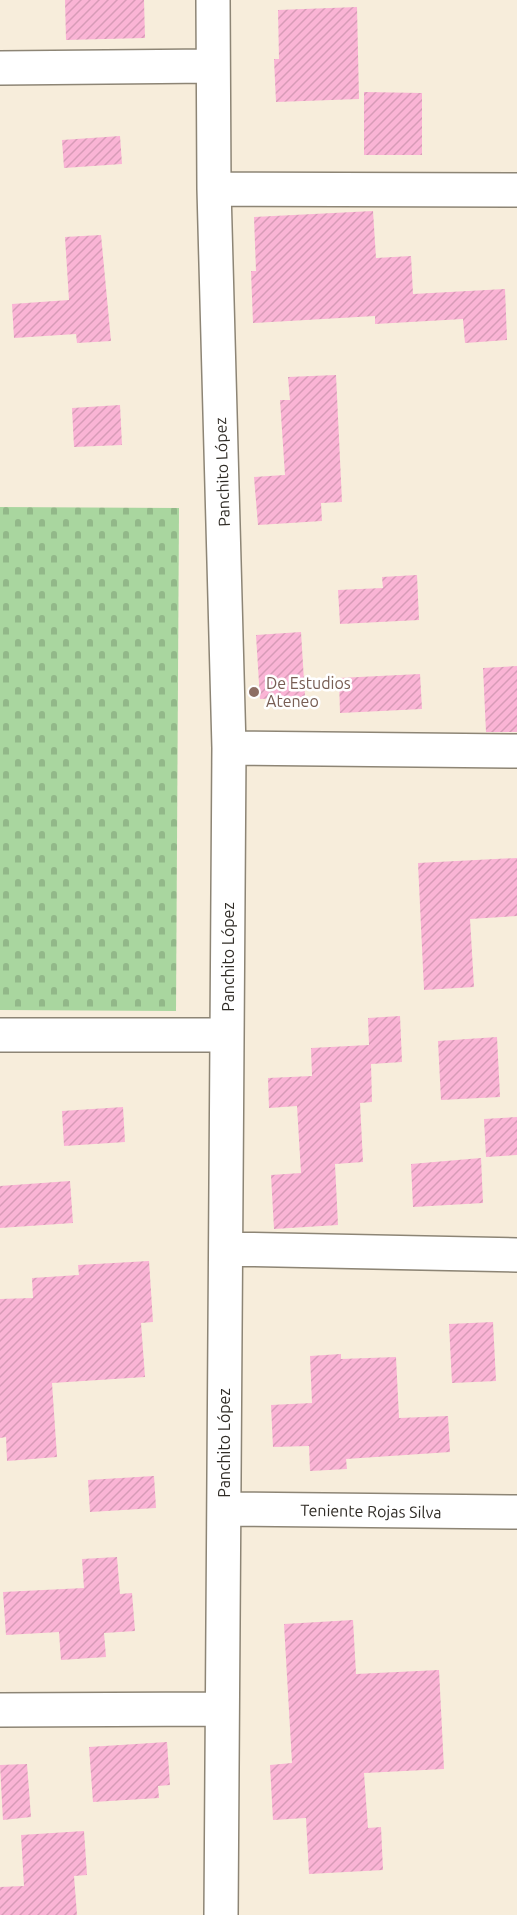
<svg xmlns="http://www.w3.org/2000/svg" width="517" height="1915" font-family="Ubuntu,sans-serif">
	<defs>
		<pattern id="cemetery-stones" width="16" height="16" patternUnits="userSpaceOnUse" patternTransform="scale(1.5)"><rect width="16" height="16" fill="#a9d69f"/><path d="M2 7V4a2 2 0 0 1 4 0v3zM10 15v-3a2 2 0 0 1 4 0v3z" fill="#92b889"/></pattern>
		<pattern id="building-hatch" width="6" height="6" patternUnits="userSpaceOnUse" patternTransform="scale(1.5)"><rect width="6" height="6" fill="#fab4d5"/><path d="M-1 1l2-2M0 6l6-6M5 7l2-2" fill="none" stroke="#d79bb7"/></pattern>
	</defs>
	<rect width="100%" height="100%" fill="#f7eddb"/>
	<path fill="url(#cemetery-stones)" d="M0 507 179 508 176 1011 0 1010Z"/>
	<path fill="url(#building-hatch)" d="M65 0H144L145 38 66 40Z
		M357 7 359 99 276 102 274 59H279L278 10Z
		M364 92 422 93V155H364Z
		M120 136 122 164 64 168 62 140Z
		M373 211 376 258 411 256 413 294 505 289 507 340 465 343 463 319 375 324V316L253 323 251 271H256L254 217Z
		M101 235 111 341 77 343 76 334 14 338 12 304 69 300 65 237Z
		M336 375 342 502 321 503 322 521 258 525 254 477 285 475 280 400H290L288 377Z
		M120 405 122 445 74 447 72 408Z
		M417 575 419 620 340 624 338 590 383 588 382 577Z
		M301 632 305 697 260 699 256 635Z
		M517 666V732H486L483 668Z
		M420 674 422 709 340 713 339 678Z
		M517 858V916L470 919 474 987 424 990 418 863Z
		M400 1016 402 1062 371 1064 372 1102 360 1103 363 1162 335 1164 338 1225 274 1229 271 1175 301 1173 297 1106 269 1108 268 1078 312 1076 311 1048 369 1045 368 1018Z
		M497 1037 500 1097 441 1100 438 1041Z
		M123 1107 125 1142 64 1146 62 1111Z
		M517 1117V1155L486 1157 484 1119Z
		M481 1158 483 1203 413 1207 411 1164Z
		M70 1181 73 1223 0 1228V1186Z
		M149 1261 153 1322 141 1323 145 1377 52 1383 57 1457 7 1461 6 1437 0 1438V1299L33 1298 32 1278 79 1275 78 1265Z
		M493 1322 496 1381 452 1383 449 1324Z
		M341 1354V1359L396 1357 399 1418 448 1416 450 1452 346 1459 347 1469 310 1471 309 1446 273 1447 271 1405 312 1403 310 1356Z
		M154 1476 156 1508 90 1512 88 1480Z
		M117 1557 120 1594 132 1593 135 1631 104 1633 106 1657 61 1660 59 1632 6 1635 3 1592 84 1588 82 1559Z
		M353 1620 356 1674 439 1670 444 1769 364 1773 368 1828 381 1827 383 1870 309 1874 306 1818 273 1820 270 1765 292 1763 284 1624Z
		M167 1742 170 1785 158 1786 159 1798 93 1802 89 1747Z
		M27 1764 31 1817 3 1820 0 1765Z
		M84 1831 87 1875 74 1876 77 1915H0V1887L24 1886 21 1835Z"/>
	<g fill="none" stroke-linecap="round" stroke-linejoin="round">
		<defs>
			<path id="minor" d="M213 0 214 189 229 748 221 1915
				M0 68 212 66
				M214 189 517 190
				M229 748 517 751
				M0 1035H227
				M226 1249 517 1255
				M224 1509 517 1512
				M0 1710 222 1709"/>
		</defs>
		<use href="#minor" stroke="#8d8575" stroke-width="36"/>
		<use href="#minor" stroke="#fff" stroke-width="33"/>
	</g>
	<circle fill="#8d6e63" stroke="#fff" stroke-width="2" cx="254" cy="692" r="6"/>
	<g text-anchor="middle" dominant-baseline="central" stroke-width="5" stroke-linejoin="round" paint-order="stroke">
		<g font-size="16" fill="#302c26" stroke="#fff">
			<text transform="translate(222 472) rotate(-92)">Panchito López</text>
			<text transform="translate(228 957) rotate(-90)">Panchito López</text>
			<text transform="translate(224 1443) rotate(-90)">Panchito López</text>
			<text transform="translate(371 1511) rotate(1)">Teniente Rojas Silva</text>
		</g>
		<g font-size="16" fill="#785e54" stroke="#fff" text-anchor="start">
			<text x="266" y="683">De Estudios<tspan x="266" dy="18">Ateneo</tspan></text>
		</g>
	</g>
</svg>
